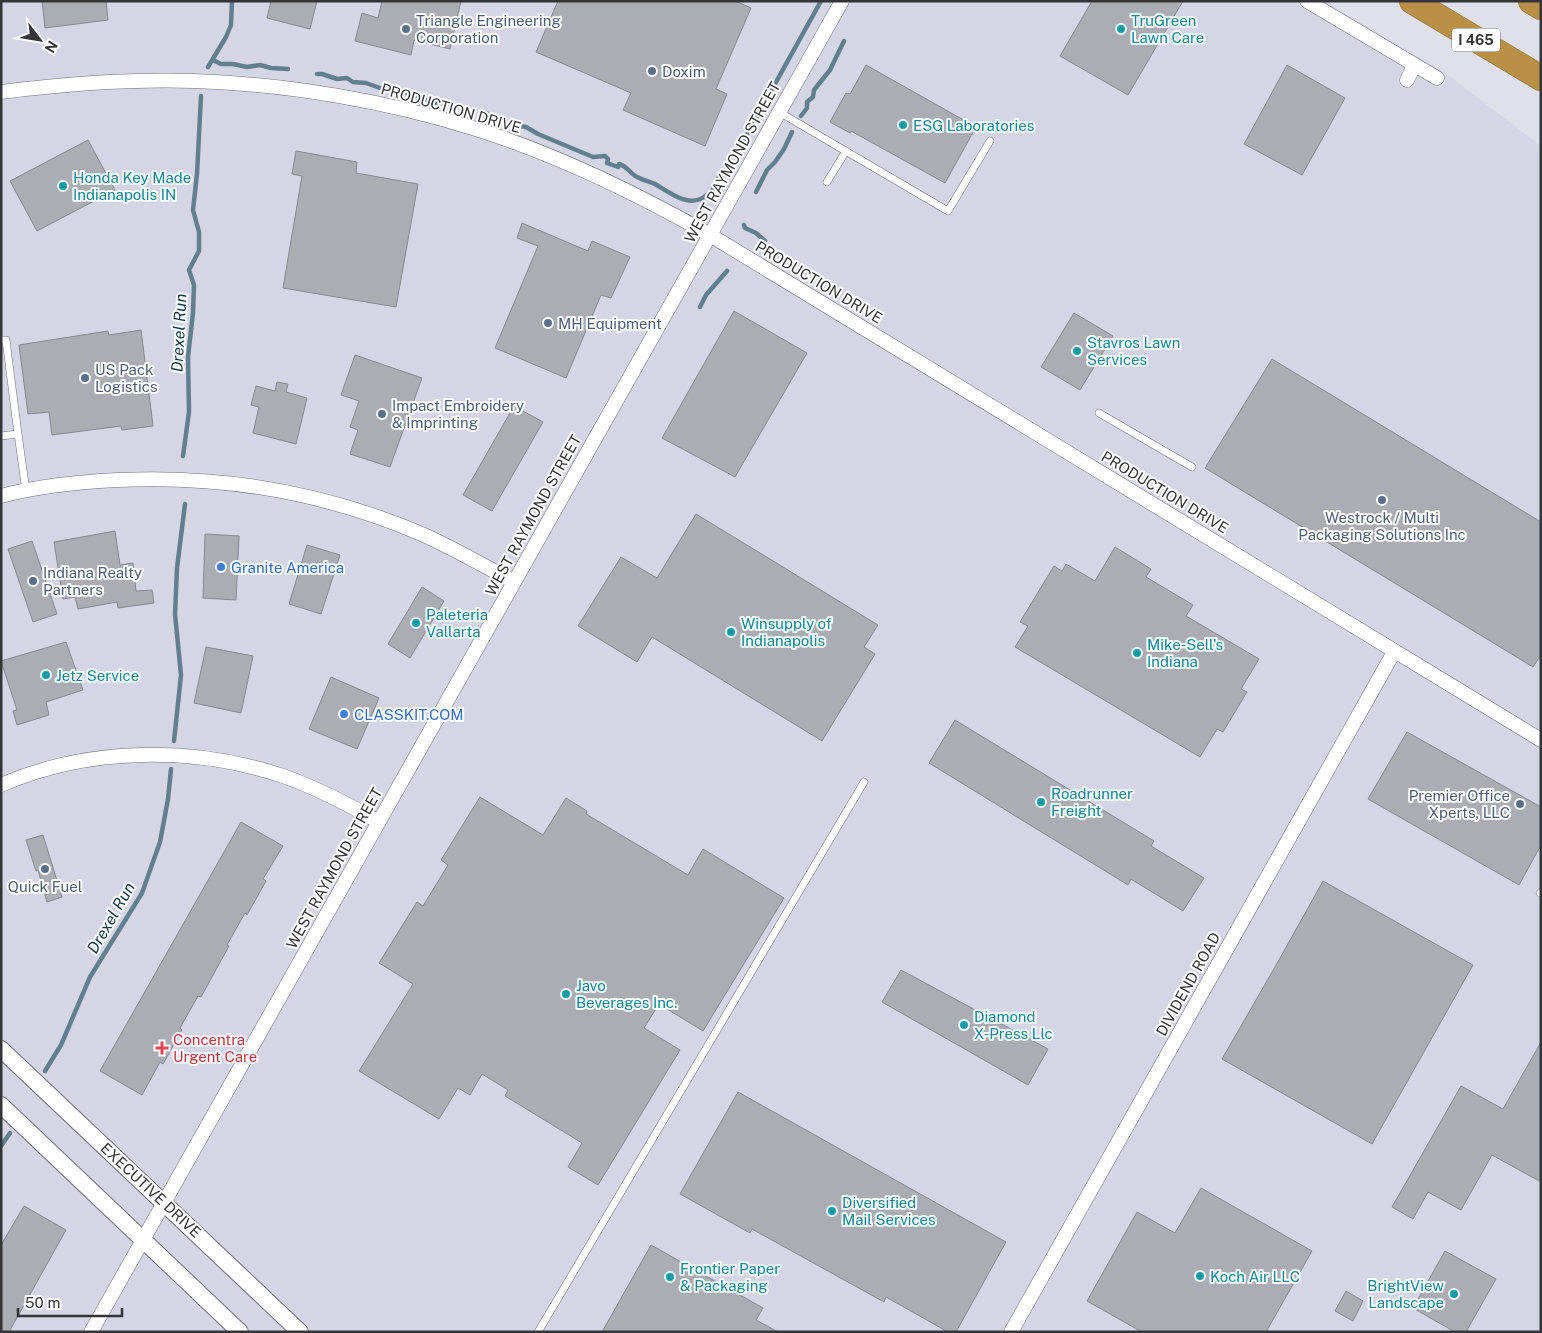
<svg xmlns="http://www.w3.org/2000/svg" width="1542" height="1333" font-family="'Public Sans',sans-serif">
	<rect width="100%" height="100%" fill="#e0e0ea"/>
	<path fill="#d5d5e6" d="M1 1H1325L1444 72 1541 146V1332H1Z"/>
	<g fill="none" stroke-linecap="round" stroke-linejoin="round">
		<path stroke="#61808e" stroke-width="4.5" d="M213 60 221 64H233L247 67 260 65 271 68 288 69
			M208 67 226 37 231 25 232 1
			M317 74H322L337 79 347 78 353 82 366 83 380 88H386L409 93 435 103H444
			M483 112 499 118 508 124 526 127 538 134 593 157 605 156 608 159 607 163 618 167 619 164C627 166 628 171 634 175 640 180 649 181 655 184 669 192 688 208 704 197 714 190 716 187 719 176L723 175 725 171
			M801 116 807 108V102L813 97 814 90 830 70 844 41
			M740 147 821 1
			M756 192 767 170 775 162 784 149 792 132
			M744 225 745 228 756 233 765 241
			M700 307 706 295 727 271
			M183 456 189 412 188 357 193 313 194 285 189 270 199 251V232L193 210 197 174 201 96
			M174 741 181 675 175 614 177 568 185 504
			M45 1071 61 1045 90 977 142 893 160 842 168 799 171 769
			M1 1146 10 1133"/>
	</g>
	<path fill="#acacb5" stroke="#878790" d="M42 1H106L108 20 45 28Z
		M271 1H317L310 29 267 18Z
		M382 1H461L450 49 414 40 411 55 355 41 362 13 378 18Z
		M558 1H735L751 8 716 89 727 94 705 146 623 110 631 93 536 52Z
		M1092 1H1183L1128 95 1060 56Z
		M866 65 976 127 945 183 851 131 850 133 830 122 846 93 850 94Z
		M1287 65 1345 98 1302 175 1244 144Z
		M88 140 115 190 37 231 10 181Z
		M296 151 357 162 356 173 418 184 396 307 283 288 302 176 292 174Z
		M522 223 588 251 592 241 630 257 611 298 601 295 566 378 495 348 538 246 517 238Z
		M734 311 807 353 735 477 662 438Z
		M1074 313 1113 336 1080 390 1041 367Z
		M141 330 153 426 122 430 121 426 52 435 49 412 28 414 19 345 108 331 109 335Z
		M355 355 422 378 390 467 350 454 358 430 350 427 359 401 341 395Z
		M1272 359 1541 522V655L1533 667 1205 468Z
		M277 382 288 384 286 392 307 398 296 444 253 433 259 407 251 405 256 386 275 391Z
		M514 406 543 422 492 511 463 495Z
		M696 514 878 625 864 647 875 654 822 741 652 637 637 662 578 626 621 557 657 578Z
		M115 531 120 565 133 563 136 591 152 590 154 603 118 608 117 602 78 609 75 597 63 599 54 542Z
		M205 534 239 536 236 600 203 598Z
		M32 541 57 614 33 622 8 549Z
		M307 545 340 555 321 614 289 604Z
		M1115 547 1151 569 1146 577 1193 605 1186 616 1259 659 1241 689 1247 692 1223 732 1217 729 1200 757 1015 647 1028 626 1020 622 1054 566 1062 571 1066 564 1095 581Z
		M422 587 444 601 410 658 388 644Z
		M66 642 83 690 46 702 49 715 17 725 13 711 17 710 1 661Z
		M206 647 253 656 241 713 194 703Z
		M331 677 379 698 357 749 309 729Z
		M955 720 1154 841 1151 846 1204 878 1183 911 1131 879 1128 885 929 763Z
		M1407 732 1541 807V845L1519 885 1368 799Z
		M480 797 543 835 566 798 587 811 586 814 688 875 703 849 784 898 703 1031 659 1004 644 1028 680 1050 598 1185 568 1167 582 1143 505 1096 508 1090 482 1074 470 1095 458 1088 439 1119 359 1071 413 984 379 963 417 902 423 906 448 865 441 860Z
		M241 822 283 846 263 879 266 881 247 915 245 913 227 945 229 946 201 997 198 996 180 1028 182 1030 163 1064 160 1062 142 1095 100 1071Z
		M43 835 62 897 47 902 38 870 36 871 26 840Z
		M1323 881 1473 965 1372 1144 1222 1059 1275 967Z
		M901 970 1048 1049 1028 1085 882 1002Z
		M1541 1042V1182L1492 1155 1461 1210 1428 1192 1413 1219 1392 1207 1461 1086 1503 1109Z
		M738 1092 1006 1242 956 1332H948L886 1297 884 1302 752 1229 750 1233 680 1194Z
		M1201 1188 1312 1251 1266 1332H1142L1087 1301 1137 1212 1175 1233Z
		M24 1206 66 1230 9 1332H1V1245Z
		M651 1245 763 1308 756 1320 778 1332H602Z
		M1445 1251 1496 1279 1466 1332H1455L1413 1308Z
		M1346 1291 1363 1301 1353 1321 1335 1311Z"/>
	<g fill="none" stroke-linecap="round" stroke-linejoin="round">
		<defs>
			<path id="service" d="M779 112 948 211 990 141
				M827 182 846 151
				M1 340H6L18 434
				M1099 413 1192 467
				M1 436 18 434 26 491
				M1540 893 1541 892
				M538 1332 864 782"/>
			<path id="minor" d="M1307 1 1437 78
				M1407 80 1414 66
				M1 92C65 84 129 79 194 81 287 84 387 101 476 129 558 155 636 193 710 235L1541 740
				M1 496C38 486 79 482 117 480 222 475 327 493 424 535 455 549 484 566 514 582
				M1 785C88 747 194 746 283 776 317 788 348 804 379 822
				M91 1332 842 1
				M1011 1332 1394 652"/>
			<path id="tertiary" d="M1 1049 300 1332
				M1 1105 240 1332"/>
			<path id="motorway" d="M1412 1 1541 78
				M1531 1 1541 7"/>
		</defs>
		<use href="#service" stroke="#6f6f77" stroke-width="8"/>
		<use href="#minor" stroke="#6f6f77" stroke-width="15"/>
		<use href="#tertiary" stroke="#6f6f77" stroke-width="18"/>
		<use href="#motorway" stroke="#8b7042" stroke-width="26"/>
		<use href="#service" stroke="#fff" stroke-width="7"/>
		<use href="#minor" stroke="#fff" stroke-width="14"/>
		<use href="#tertiary" stroke="#fff" stroke-width="16"/>
		<use href="#motorway" stroke="#ba9047" stroke-width="25"/>
	</g>
	<g fill="#5c6f8a" stroke="#fff" stroke-width="2">
		<circle cx="406" cy="29" r="5"/>
		<circle cx="652" cy="71" r="5"/>
		<circle cx="548" cy="323" r="5"/>
		<circle cx="85" cy="378" r="5"/>
		<circle cx="382" cy="414" r="5"/>
		<circle cx="1382" cy="500" r="5"/>
		<circle cx="33" cy="581" r="5"/>
		<circle cx="1520" cy="804" r="5"/>
		<circle cx="45" cy="869" r="5"/>
	</g>
	<g fill="#0f9aa8" stroke="#fff" stroke-width="2">
		<circle cx="1121" cy="29" r="5"/>
		<circle cx="903" cy="125" r="5"/>
		<circle cx="63" cy="186" r="5"/>
		<circle cx="1077" cy="351" r="5"/>
		<circle cx="416" cy="623" r="5"/>
		<circle cx="731" cy="632" r="5"/>
		<circle cx="1137" cy="653" r="5"/>
		<circle cx="46" cy="675" r="5"/>
		<circle cx="1041" cy="802" r="5"/>
		<circle cx="566" cy="994" r="5"/>
		<circle cx="964" cy="1025" r="5"/>
		<circle cx="832" cy="1211" r="5"/>
		<circle cx="1200" cy="1276" r="5"/>
		<circle cx="670" cy="1277" r="5"/>
		<circle cx="1454" cy="1294" r="5"/>
	</g>
	<g fill="#3f7fe0" stroke="#fff" stroke-width="2">
		<circle cx="221" cy="567" r="5"/>
		<circle cx="344" cy="714" r="5"/>
	</g>
	<path fill="#e0444e" stroke="#fff" stroke-width="2" d="M159.5 1040.5h5v5h5v5h-5v5h-5v-5h-5v-5h5z"/>
	<g text-anchor="middle" dominant-baseline="central" stroke-width="4" stroke-linejoin="round" paint-order="stroke">
		<rect fill="#fff" stroke="#727274" stroke-width="1" x="1452" y="28.5" width="48" height="23" rx="4"/>
		<g font-size="14" font-weight="bold" fill="#353539">
			<text x="1476" y="40">I 465</text>
		</g>
		<g font-size="15" fill="#4e5e75" stroke="#fff" text-anchor="start">
			<text x="416" y="20">Triangle Engineering<tspan x="416" dy="17">Corporation</tspan></text>
			<text x="662" y="71">Doxim</text>
			<text x="558" y="323">MH Equipment</text>
			<text x="95" y="369">US Pack<tspan x="95" dy="17">Logistics</tspan></text>
			<text x="392" y="405">Impact Embroidery<tspan x="392" dy="17">&amp; Imprinting</tspan></text>
			<text x="1382" y="517" text-anchor="middle">Westrock / Multi<tspan x="1382" dy="17">Packaging Solutions Inc</tspan></text>
			<text x="43" y="572">Indiana Realty<tspan x="43" dy="17">Partners</tspan></text>
			<text x="1510" y="795" text-anchor="end">Premier Office<tspan x="1510" dy="17">Xperts, LLC</tspan></text>
			<text x="45" y="886" text-anchor="middle">Quick Fuel</text>
		</g>
		<g font-size="15" fill="#0d838f" stroke="#fff" text-anchor="start">
			<text x="1131" y="20">TruGreen<tspan x="1131" dy="17">Lawn Care</tspan></text>
			<text x="913" y="125">ESG Laboratories</text>
			<text x="73" y="177">Honda Key Made<tspan x="73" dy="17">Indianapolis IN</tspan></text>
			<text x="1087" y="342">Stavros Lawn<tspan x="1087" dy="17">Services</tspan></text>
			<text x="426" y="614">Paleteria<tspan x="426" dy="17">Vallarta</tspan></text>
			<text x="741" y="623">Winsupply of<tspan x="741" dy="17">Indianapolis</tspan></text>
			<text x="1147" y="644">Mike-Sell's<tspan x="1147" dy="17">Indiana</tspan></text>
			<text x="56" y="675">Jetz Service</text>
			<text x="1051" y="793">Roadrunner<tspan x="1051" dy="17">Freight</tspan></text>
			<text x="576" y="985">Javo<tspan x="576" dy="17">Beverages Inc.</tspan></text>
			<text x="974" y="1016">Diamond<tspan x="974" dy="17">X-Press Llc</tspan></text>
			<text x="842" y="1202">Diversified<tspan x="842" dy="17">Mail Services</tspan></text>
			<text x="680" y="1268">Frontier Paper<tspan x="680" dy="17">&amp; Packaging</tspan></text>
			<text x="1210" y="1276">Koch Air LLC</text>
			<text x="1444" y="1285" text-anchor="end">BrightView<tspan x="1444" dy="17">Landscape</tspan></text>
		</g>
		<g font-size="15" fill="#353539" stroke="#fff">
			<text transform="translate(451 108) rotate(16)">PRODUCTION DRIVE</text>
			<text transform="translate(732 162) rotate(-61)">WEST RAYMOND STREET</text>
			<text transform="translate(819 282) rotate(31)">PRODUCTION DRIVE</text>
			<text transform="translate(1165 492) rotate(31)">PRODUCTION DRIVE</text>
			<text transform="translate(533 515) rotate(-61)">WEST RAYMOND STREET</text>
			<text transform="translate(334 868) rotate(-61)">WEST RAYMOND STREET</text>
			<text transform="translate(1188 984) rotate(-61)">DIVIDEND ROAD</text>
			<text transform="translate(151 1190) rotate(43)">EXECUTIVE DRIVE</text>
		</g>
		<g font-size="15" fill="#366cbe" stroke="#fff" text-anchor="start">
			<text x="231" y="567">Granite America</text>
			<text x="354" y="714">CLASSKIT.COM</text>
		</g>
		<g font-size="15" fill="#be3a42" stroke="#fff" text-anchor="start">
			<text x="173" y="1039">Concentra<tspan x="173" dy="17">Urgent Care</tspan></text>
		</g>
		<g font-size="16" font-style="italic" fill="#0d3645" stroke="#fff">
			<text transform="translate(179 333) rotate(-87)">Drexel Run</text>
			<text transform="translate(111 918) rotate(-60)">Drexel Run</text>
		</g>
	</g>
	<rect width="1542" height="1333" fill="none" stroke="#353539" stroke-width="5"/>
	<g transform="translate(40 40) rotate(121)" stroke="#ffffff" stroke-width="4" paint-order="stroke">
	<path d="M0-4L9 19L0 12L-9 19Z" fill="#353539"/>
	<text y="-8" font-size="14" font-weight="bold" text-anchor="middle" fill="#353539">N</text>
	</g>
	<path d="M18 1308v8h104v-8" fill="none" stroke="#353539" stroke-width="2.5"/>
	<text x="25" y="1308" font-size="15" fill="#353539" stroke="#ffffff" stroke-width="4" paint-order="stroke">50 m</text>
</svg>
